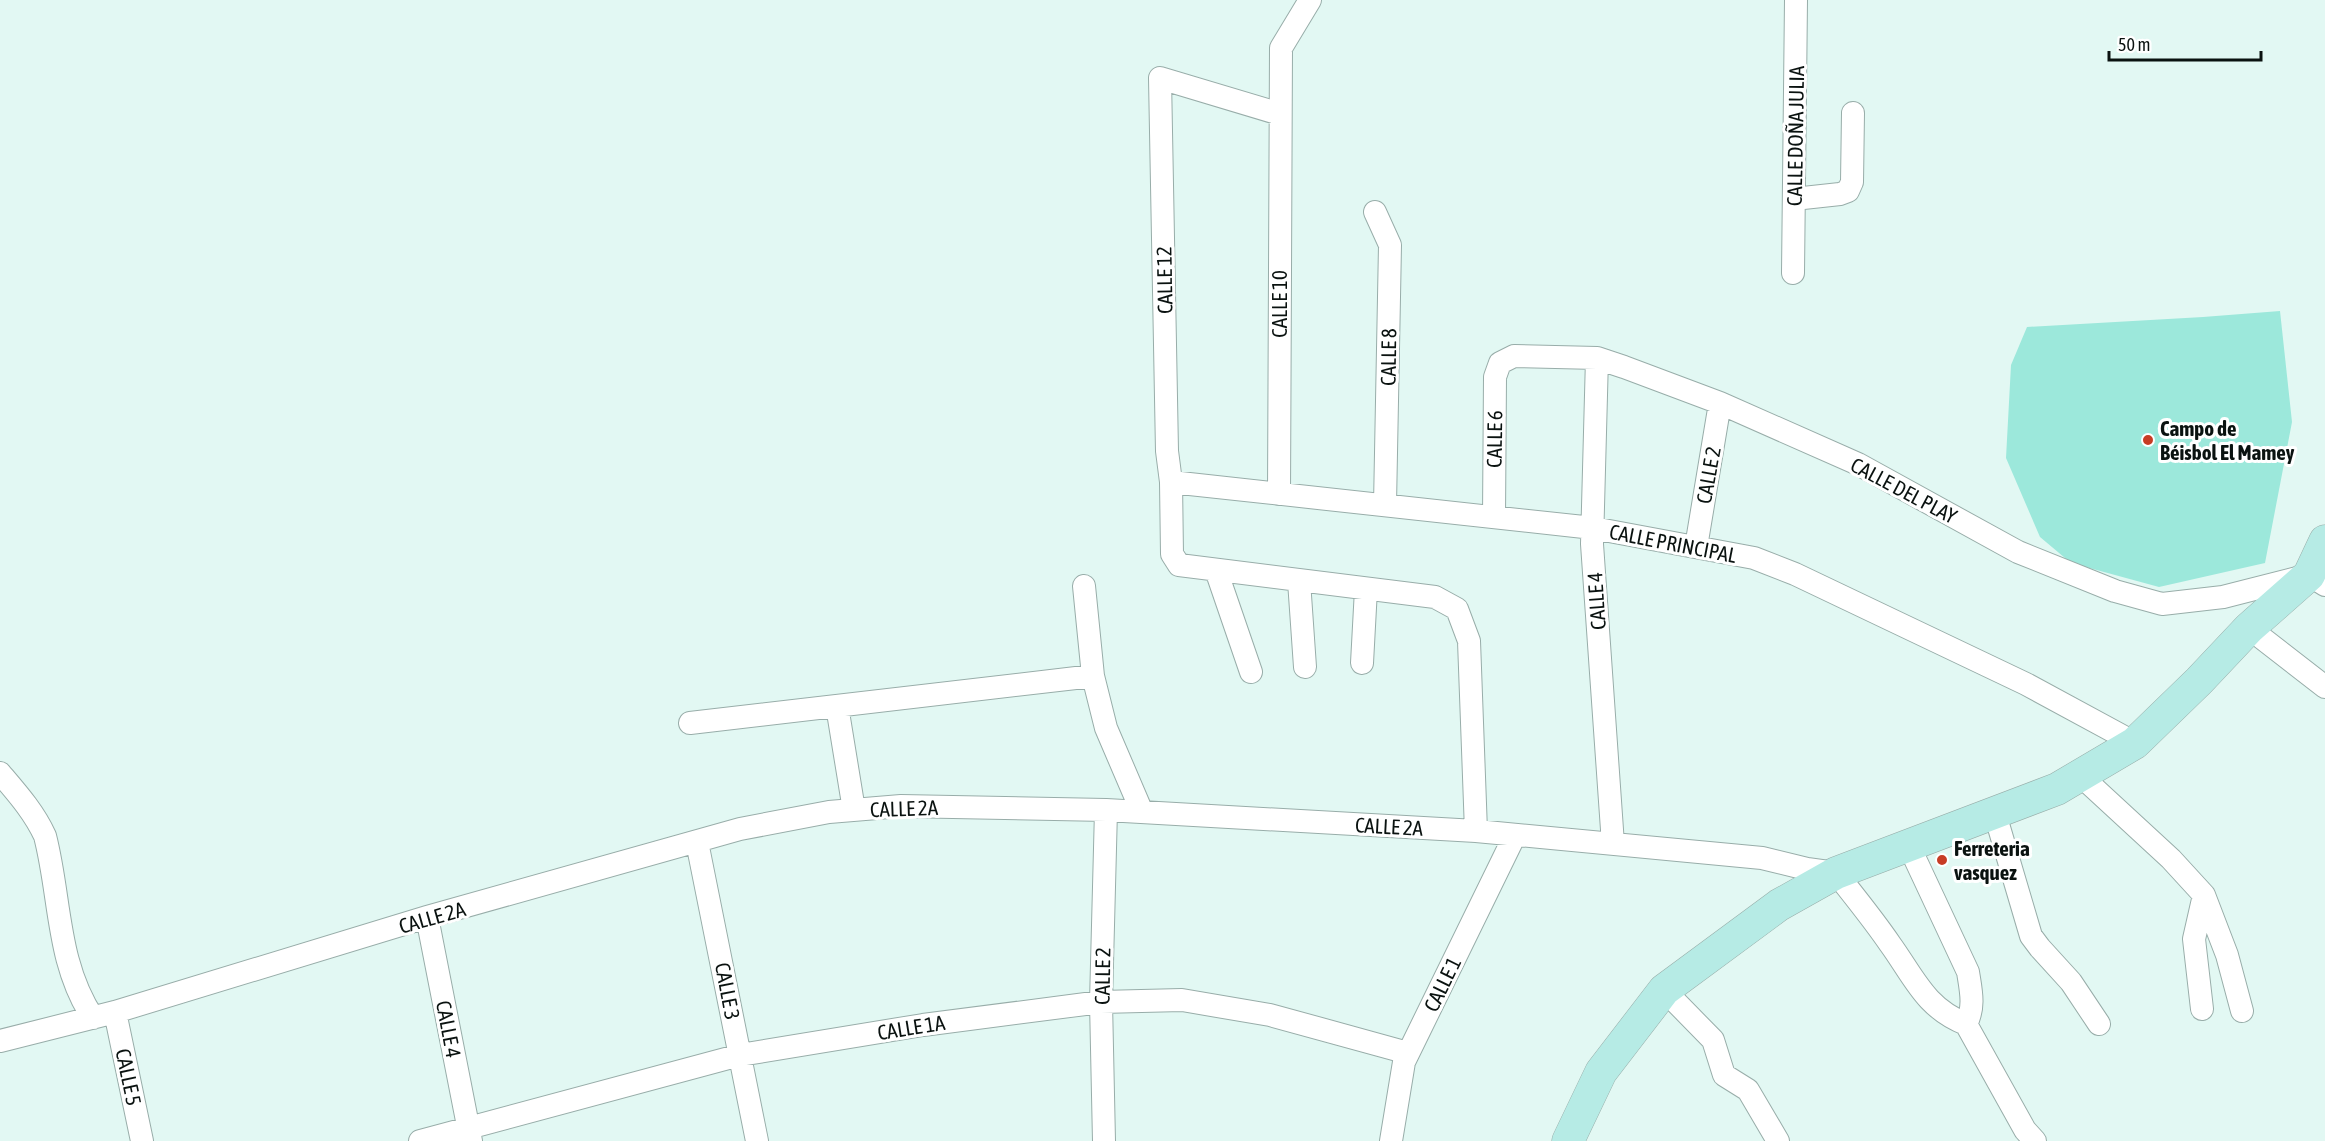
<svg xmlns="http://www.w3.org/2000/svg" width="2325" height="1141" font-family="'Asap Condensed',sans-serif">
	<rect width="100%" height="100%" fill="#e2f8f3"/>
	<path fill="#9ce8db" d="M2280 311 2292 422 2265 563 2159 587 2071 563 2040 537 2006 458 2011 365 2027 327 2203 317Z"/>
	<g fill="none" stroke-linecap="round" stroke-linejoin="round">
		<defs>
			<path id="street" d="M1280 114 1160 78 1167 451 1171 482 1172 554 1179 565 1435 597 1457 609 1469 641 1476 831
				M1794 199 1840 194 1848 191 1852 182 1853 113
				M1375 212 1390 245 1385 505
				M1793 273 1796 0
				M1597 358 1592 544 1613 844
				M1171 482 1593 528 1754 558 1795 574 2026 684 2135 743
				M1279 494 1281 48 1310 0
				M1494 517 1495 377 1500 363 1514 356 1597 358 1624 367 1720 403 1858 464 2018 552 2115 591 2162 604 2223 597 2309 575 2325 585
				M1696 547 1720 403
				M1216 570 1251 672
				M1299 581 1305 667
				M1084 586 1093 676
				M2249 628 2325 687
				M1362 663 1366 589
				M837 706 854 810
				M690 723 1093 676 1106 728 1142 812
				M0 773C17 793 34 812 45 836 61 898 56 962 93 1018
				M2081 776 2171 859 2204 895 2227 955 2242 1011
				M1995 814 2031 936 2040 948 2071 982 2099 1024
				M697 842 757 1141
				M1909 846 1968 972C1971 991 1975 1007 1966 1024
				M427 917 471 1141
				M1664 990 1713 1040 1724 1075 1748 1090 1778 1141
				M2202 1009 2194 939 2204 895
				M115 1012 142 1141
				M0 1041 115 1012 427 917 740 829 829 812 901 806 1106 810 1476 831 1762 858 1807 869 1836 873C1854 896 1873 919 1890 944 1914 977 1925 1008 1966 1024L2025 1130 2035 1141
				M420 1141 740 1055 923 1025 1101 1002 1182 1000 1270 1015 1408 1053
				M1104 1141 1101 1002 1106 810
				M1391 1141 1404 1062 1515 835"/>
			<path id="secondary" d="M1568 1141 1601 1072 1664 990 1779 905 1836 873 2057 789 2135 743 2199 681 2249 628 2309 575 2325 541"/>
		</defs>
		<use href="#street" stroke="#98ada9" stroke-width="24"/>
		<use href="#secondary" stroke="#98ada9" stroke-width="33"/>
		<use href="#street" stroke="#fff" stroke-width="22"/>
		<use href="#secondary" stroke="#b6ebe5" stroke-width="32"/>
	</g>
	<g fill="#c73c25" stroke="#fff" stroke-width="2">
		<circle cx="2148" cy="440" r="6"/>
		<circle cx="1942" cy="860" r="6"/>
	</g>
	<g text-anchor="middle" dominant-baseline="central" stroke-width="6" stroke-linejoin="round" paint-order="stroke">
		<g font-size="21" fill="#0a1210" stroke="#fff">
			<text transform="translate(1795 136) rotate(-89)">CALLE DOÑA JULIA</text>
			<text transform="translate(1164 280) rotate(-91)">CALLE 12</text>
			<text transform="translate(1279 304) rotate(-90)">CALLE 10</text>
			<text transform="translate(1388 357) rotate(-89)">CALLE 8</text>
			<text transform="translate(1494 439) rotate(-89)">CALLE 6</text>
			<text transform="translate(1708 475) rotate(-80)">CALLE 2</text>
			<text transform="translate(1904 490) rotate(28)">CALLE DEL PLAY</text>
			<text transform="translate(1673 543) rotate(11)">CALLE PRINCIPAL</text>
			<text transform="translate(1596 601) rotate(-94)">CALLE 4</text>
			<text transform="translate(904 808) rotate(-2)">CALLE 2A</text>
			<text transform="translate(1389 826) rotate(3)">CALLE 2A</text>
			<text transform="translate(432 917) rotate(-16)">CALLE 2A</text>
			<text transform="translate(1102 976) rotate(-89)">CALLE 2</text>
			<text transform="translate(1442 984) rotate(-64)">CALLE 1</text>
			<text transform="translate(728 991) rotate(79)">CALLE 3</text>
			<text transform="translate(911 1027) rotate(-9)">CALLE 1A</text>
			<text transform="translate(449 1029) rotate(79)">CALLE 4</text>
			<text transform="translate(129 1077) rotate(78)">CALLE 5</text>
		</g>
		<g font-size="21" font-weight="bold" fill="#0a1210" stroke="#fff" text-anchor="start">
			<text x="2160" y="428">Campo de<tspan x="2160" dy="24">Béisbol El Mamey</tspan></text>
			<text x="1954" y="848">Ferreteria<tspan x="1954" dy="24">vasquez</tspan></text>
		</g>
	</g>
	<path d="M2109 51v9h152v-9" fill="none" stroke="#0a1210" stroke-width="3"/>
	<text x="2118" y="51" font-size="18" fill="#0a1210" stroke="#ffffff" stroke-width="4.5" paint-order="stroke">50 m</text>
</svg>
